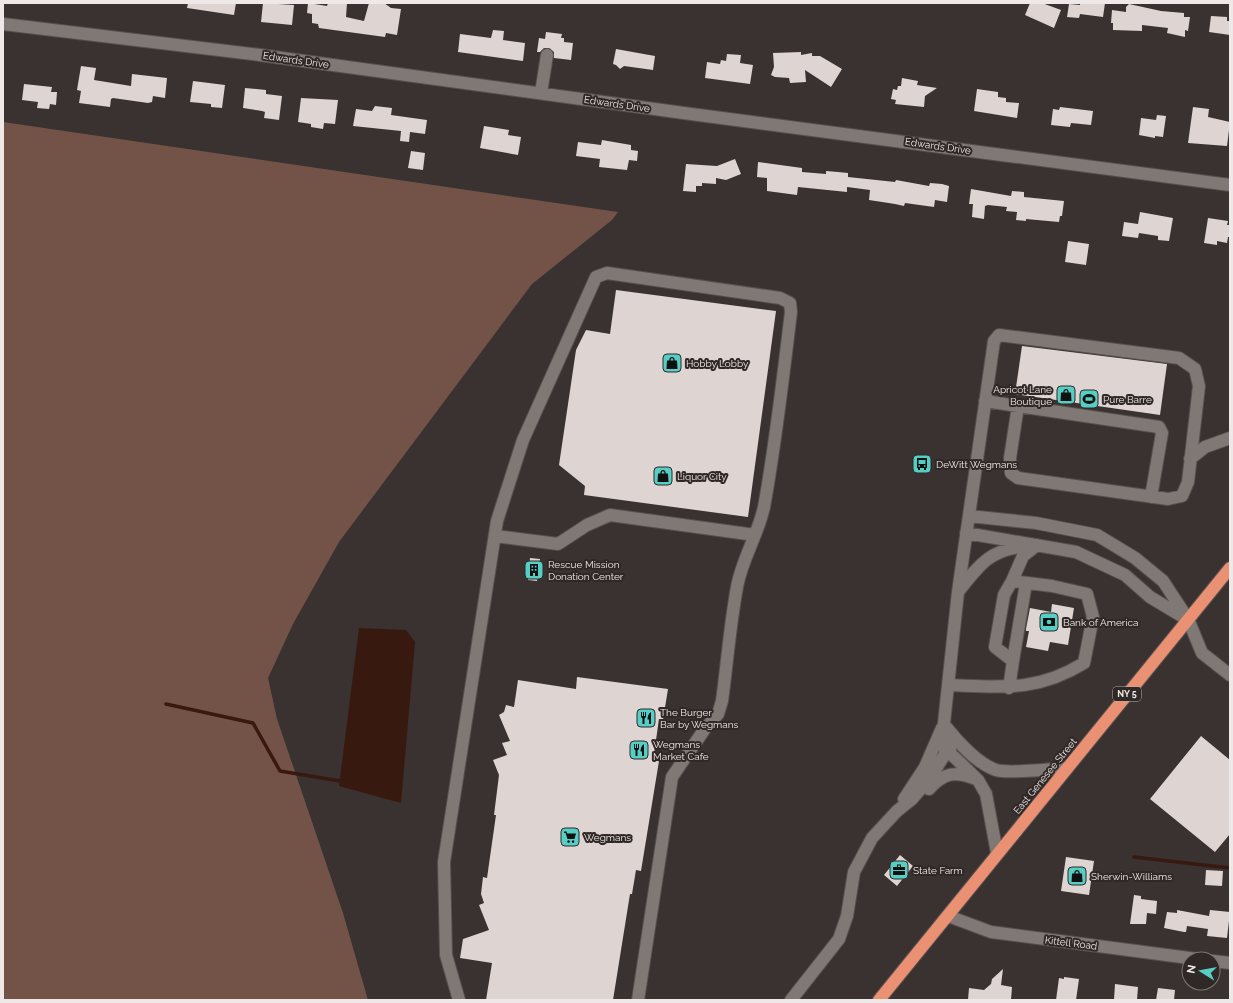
<svg xmlns="http://www.w3.org/2000/svg" width="1233" height="1003" font-family="Raleway,sans-serif">
	<rect width="100%" height="100%" fill="#393230"/>
	<path fill="#735348" d="M3 122 618 212 612 220 532 284 339 542 293 624 268 678 277 719 343 913 368 1000H3Z"/>
	<path fill="#371910" d="M359 628 406 630 415 642 401 803 339 786Z"/>
	<g fill="none" stroke-linecap="round" stroke-linejoin="round">
		<path stroke="#371910" stroke-width="3.5" d="M166 704 253 723 280 771 340 781
			M1134 857 1230 868"/>
	</g>
	<path fill="#ded5d2" d="M188 3H236L234 15 187 8Z
		M263 3 294 5 292 25 261 22Z
		M308 3 327 6 328 3H347L346 17 364 21 369 3H384L391 8 401 9 397 35 386 33 385 37 319 28 318 24 312 23V14L307 13Z
		M1030 3H1042L1061 10 1054 28 1025 15Z
		M1080 3H1105L1103 17 1080 14 1079 18 1067 17 1069 4 1080 5Z
		M1129 4 1161 11 1184 13V17H1190L1188 31 1185 30V37L1167 33 1168 28 1142 25V31L1113 30V23H1111L1112 10 1126 12V7Z
		M1211 16 1227 17V21H1230V35L1209 32Z
		M493 30 504 31 503 40 525 43 523 61 458 52 460 34 491 38Z
		M546 32 562 34 561 38H564V42L573 43 571 60 554 58V52L549 48H544L540 52H537L539 38 545 39Z
		M616 49 655 56 653 70 624 66 620 69 616 65 613 64Z
		M801 52V55L812 53V56H820L842 69 831 87 805 70 806 82 790 83 789 78 775 77 771 75 774 67 773 53Z
		M727 54 741 55 740 63 753 65 750 84 705 78 707 62 720 64 721 60 726 61Z
		M81 66 96 68 94 80 131 86 132 74 167 78 165 98 153 96 152 102 148 103 113 98 111 99 110 107 79 103 81 91 77 90Z
		M902 78 918 81 917 85 937 88 925 96 924 107 895 104 896 100 891 99 893 89 897 90 898 86H901Z
		M193 81 225 85 222 108 211 107V104L190 102Z
		M24 84 52 87 51 92H57L56 105 50 104 49 109 37 108 38 102 22 100Z
		M245 88 266 90V94L282 96 279 120 264 118 265 112 262 111 243 108Z
		M977 89 998 92V97L1006 98V102L1019 103 1017 118 974 111Z
		M301 98 338 100 335 124 324 123 323 129 311 127V124L298 122Z
		M375 106 392 108 391 115 427 120 425 134 410 132 409 142 400 141 401 131 353 126 356 109 372 111Z
		M1060 107 1093 111 1091 125 1071 123 1070 127 1051 125 1053 109 1059 110Z
		M1193 107 1209 109 1208 117 1230 122 1227 146 1188 143Z
		M1157 115 1166 116 1163 137 1155 136V138L1139 135 1141 118 1156 120Z
		M484 126 509 130 508 135 521 137 518 155 480 148Z
		M602 140 631 145V150L638 151 637 161 629 160 627 170 599 167 600 159 576 156 578 142 601 145Z
		M411 151 425 153 423 170 408 168Z
		M735 159 741 174 726 180 716 178V184L702 183V186H696V192L683 191 686 164 717 166Z
		M758 162 802 168V172L826 174V171L838 172 848 173V177L895 182 896 180 929 186 930 183 942 184 949 186 947 202 935 200 934 207 905 203 904 206 895 204 869 200 870 190 847 187V192L798 187 797 195 767 191V178L757 177Z
		M971 189 1011 196 1012 191 1024 192V197L1064 201 1062 216H1060L1059 222 1026 219V221L1016 220 1017 212 1006 211 1007 207 988 205 985 206 984 219 972 217 973 204H969Z
		M1140 212 1173 218 1169 241 1158 240V236L1139 233 1138 238 1122 236 1124 222 1138 224Z
		M1208 218 1228 221 1227 225H1230V237H1228L1227 243 1217 241V245L1204 243Z
		M1068 241 1089 244 1086 265 1065 262Z
		M616 290 776 311 748 517 584 495 585 486 559 465 576 350 586 330 610 334Z
		M1022 346 1167 364 1160 415 1015 394Z
		M530 558 540 559 537 581 528 580Z
		M1052 604 1074 608 1068 645 1050 642 1048 651 1026 647 1029 631H1026V629L1030 608 1051 612Z
		M577 677 668 689 663 720 659 719 653 761H659L641 871 636 870 632 894H630L613 1000H486L492 963 460 958 463 939 489 930 479 905 484 903 481 894 483 877 487 878 496 815H494L499 775 493 760 507 755 502 743 510 741 499 715 504 712 506 705 514 707 518 680 576 689Z
		M1201 736 1230 760V834L1215 852 1150 799Z
		M900 855 913 866 897 886 884 875Z
		M1066 857 1094 861 1089 895 1061 891Z
		M1206 870 1223 871 1222 886 1205 885Z
		M1134 895 1141 896V904V899L1157 901 1156 914 1147 913 1146 924H1130Z
		M1177 910 1209 916 1210 910 1230 912 1227 938 1207 936 1208 929 1187 926 1186 932H1184L1164 928 1167 912 1177 913Z
		M1003 969 1001 985 1012 987 1011 1000H968L969 988 984 990 991 984 992 979Z
		M1064 977 1079 979 1076 1000H1056L1059 978 1064 979Z
		M1115 984 1138 987 1137 1000H1114Z
		M1158 988 1175 990 1174 1000H1156Z"/>
	<g fill="none" stroke-linecap="round" stroke-linejoin="round">
		<defs>
			<path id="minor" d="M3 24 260 55 691 114 1230 185
				M541 93 547 55
				M1018 406 1159 427 1162 433 1151 497
				M1190 459 1205 447 1230 438
				M969 516 1036 523 1097 535 1135 558 1163 581 1188 619 1202 653 1230 675
				M966 533 1076 552 1125 575 1150 597 1185 618
				M495 536 558 544 587 525 610 515 755 535
				M1012 581 1023 556 1037 545
				M958 592C980 564 989 550 1026 546
				M1013 661 1026 583
				M949 685C1002 687 1037 692 1084 663L1093 617 1087 594 1052 586 1012 581 1004 595 995 647 1013 661 1009 688
				M947 728C958 742 978 764 996 770 1009 774 1051 769 1067 768
				M948 740 951 754 978 780 986 794 997 853
				M929 789C944 772 956 771 976 779
				M904 799 925 767 942 728
				M948 916 991 932 1197 959
				M1213 961 1230 963
				M459 1000 446 955 444 862 497 521 523 440 596 277 607 273 780 298 790 303 791 312C783 377 776 442 764 507 758 535 742 559 737 587 730 625 727 664 722 701L718 714 704 730 672 777 638 1000
				M791 1000 839 939 847 916 854 872 872 838 897 811 912 799 930 778 945 754 944 723 958 592 994 341 999 335 1179 358 1195 369 1199 386 1188 482 1182 496 1168 499 1018 478 1011 473 1010 458 1018 406 985 401"/>
			<path id="highway" d="M879 1000 1230 568"/>
		</defs>
		<use href="#minor" stroke="#56504e" stroke-width="14"/>
		<use href="#highway" stroke="#56504e" stroke-width="14"/>
		<use href="#minor" stroke="#7f7875" stroke-width="12"/>
		<use href="#highway" stroke="#ea9073" stroke-width="12"/>
	</g>
	<defs>
		<symbol id="shop-square" viewBox="-11 -11 22 22"><rect x="-9" y="-9" width="18" height="18" rx="4" fill="#55cec5" stroke="#2f2826"/><path d="M-5-2.5h2.3a2.7 3.5 0 0 1 5.4 0H5L5.5 6h-11ZM-1.5-2.5h3a1.5 2.3 0 0 0-3 0Z" fill="#111"/></symbol>
		<symbol id="stadium-square" viewBox="-11 -11 22 22"><rect x="-9" y="-9" width="18" height="18" rx="4" fill="#55cec5" stroke="#2f2826"/><path d="M0-5a6.5 5 0 1 0 0 10a6.5 5 0 1 0 0-10ZM-3.5-1.8h7v3.6h-7Z" fill="#111"/></symbol>
		<symbol id="bus-square" viewBox="-11 -11 22 22"><rect x="-9" y="-9" width="18" height="18" rx="4" fill="#55cec5" stroke="#2f2826"/><path d="M-5-6H5V4H4V6H2V4H-2V6H-4V4H-5ZM-3.5-4V0h7V-4ZM-3.5 1.2v1.5H-2V1.2ZM2 1.2v1.5H3.5V1.2Z" fill="#111"/></symbol>
		<symbol id="building-square" viewBox="-11 -11 22 22"><rect x="-9" y="-9" width="18" height="18" rx="4" fill="#55cec5" stroke="#2f2826"/><path d="M-4-6H4V6H1V3H-1V6H-4ZM-2.5-4.3h1.7v1.8h-1.7ZM.8-4.3h1.7v1.8H.8ZM-2.5-1h1.7V.8h-1.7ZM.8-1h1.7V.8H.8Z" fill="#111"/></symbol>
		<symbol id="bank-square" viewBox="-11 -11 22 22"><rect x="-9" y="-9" width="18" height="18" rx="4" fill="#55cec5" stroke="#2f2826"/><path d="M-6-4H6V4H-6ZM0-2.3a2.3 2.3 0 1 0 0 4.6a2.3 2.3 0 1 0 0-4.6Z" fill="#111"/></symbol>
		<symbol id="restaurant-square" viewBox="-11 -11 22 22"><rect x="-9" y="-9" width="18" height="18" rx="4" fill="#55cec5" stroke="#2f2826"/><path d="M-5-6h1v4h1v-4h1v4h1v-4h1v5L-1.5 .5V6h-2V.5L-5-1ZM5-6V6H3V1.5H1.5Q1.5-4 5-6Z" fill="#111"/></symbol>
		<symbol id="supermarket-square" viewBox="-11 -11 22 22"><rect x="-9" y="-9" width="18" height="18" rx="4" fill="#55cec5" stroke="#2f2826"/><path d="M-6-5.5h2.5l.6 2H6L4.5 2H-2.5L-4.4-4H-6ZM-1.5 3.2a1.3 1.3 0 1 0 .1 0ZM3 3.2a1.3 1.3 0 1 0 .1 0Z" fill="#111"/></symbol>
		<symbol id="office-square" viewBox="-11 -11 22 22"><rect x="-9" y="-9" width="18" height="18" rx="4" fill="#55cec5" stroke="#2f2826"/><path d="M-6-3h4V-5.5h4V-3h4V5H-6ZM-1-4.5V-3h2v-1.5ZM-6 0V1H6V0Z" fill="#111"/></symbol>
	</defs>
	<g fill-rule="evenodd">
		<use href="#shop-square" x="661" y="352" width="22" height="22"/>
		<use href="#shop-square" x="1055" y="384" width="22" height="22"/>
		<use href="#stadium-square" x="1078" y="388" width="22" height="22"/>
		<use href="#bus-square" x="911" y="453" width="22" height="22"/>
		<use href="#shop-square" x="652" y="465" width="22" height="22"/>
		<use href="#building-square" x="523" y="559" width="22" height="22"/>
		<use href="#bank-square" x="1038" y="611" width="22" height="22"/>
		<use href="#restaurant-square" x="635" y="707" width="22" height="22"/>
		<use href="#restaurant-square" x="628" y="739" width="22" height="22"/>
		<use href="#supermarket-square" x="559" y="826" width="22" height="22"/>
		<use href="#office-square" x="888" y="859" width="22" height="22"/>
		<use href="#shop-square" x="1066" y="865" width="22" height="22"/>
	</g>
	<g text-anchor="middle" dominant-baseline="central" stroke-width="4" stroke-linejoin="round" paint-order="stroke">
		<rect fill="#2f2826" stroke="#b5afae" stroke-width="1" x="1113" y="687" width="28" height="14" rx="3"/>
		<g font-size="9" font-weight="bold" fill="#eee9e8">
			<text x="1127" y="694">NY 5</text>
		</g>
		<g font-size="10" fill="#eee9e8" stroke="#2f2826">
			<text transform="translate(296 60) rotate(8)">Edwards Drive</text>
			<text transform="translate(617 104) rotate(8)">Edwards Drive</text>
			<text transform="translate(938 146) rotate(8)">Edwards Drive</text>
			<text transform="translate(1045 776) rotate(-51)">East Genesee Street</text>
			<text transform="translate(1071 943) rotate(7)">Kittell Road</text>
		</g>
		<g font-size="10" fill="#eee9e8" stroke="#2f2826" text-anchor="start">
			<text x="686" y="363">Hobby Lobby</text>
			<text x="1052" y="389" text-anchor="end">Apricot Lane<tspan x="1052" dy="12">Boutique</tspan></text>
			<text x="1103" y="399">Pure Barre</text>
			<text x="936" y="464">DeWitt Wegmans</text>
			<text x="677" y="476">Liquor City</text>
			<text x="548" y="564">Rescue Mission<tspan x="548" dy="12">Donation Center</tspan></text>
			<text x="1063" y="622">Bank of America</text>
			<text x="660" y="712">The Burger<tspan x="660" dy="12">Bar by Wegmans</tspan></text>
			<text x="653" y="744">Wegmans<tspan x="653" dy="12">Market Cafe</tspan></text>
			<text x="584" y="837">Wegmans</text>
			<text x="913" y="870">State Farm</text>
			<text x="1091" y="876">Sherwin-Williams</text>
		</g>
	</g>
	<rect width="1233" height="1003" fill="none" stroke="#eee9e8" stroke-width="8"/>
	<g transform="translate(1201 971) rotate(281)"><circle r="19" fill="#2f2826" stroke="#7b7574"/>
	<path d="M0-3L7 15L0 10L-7 15Z" fill="#55cec5"/>
	<text y="-6" font-size="11" font-weight="bold" text-anchor="middle" fill="#eee9e8">N</text>
	</g>
</svg>
